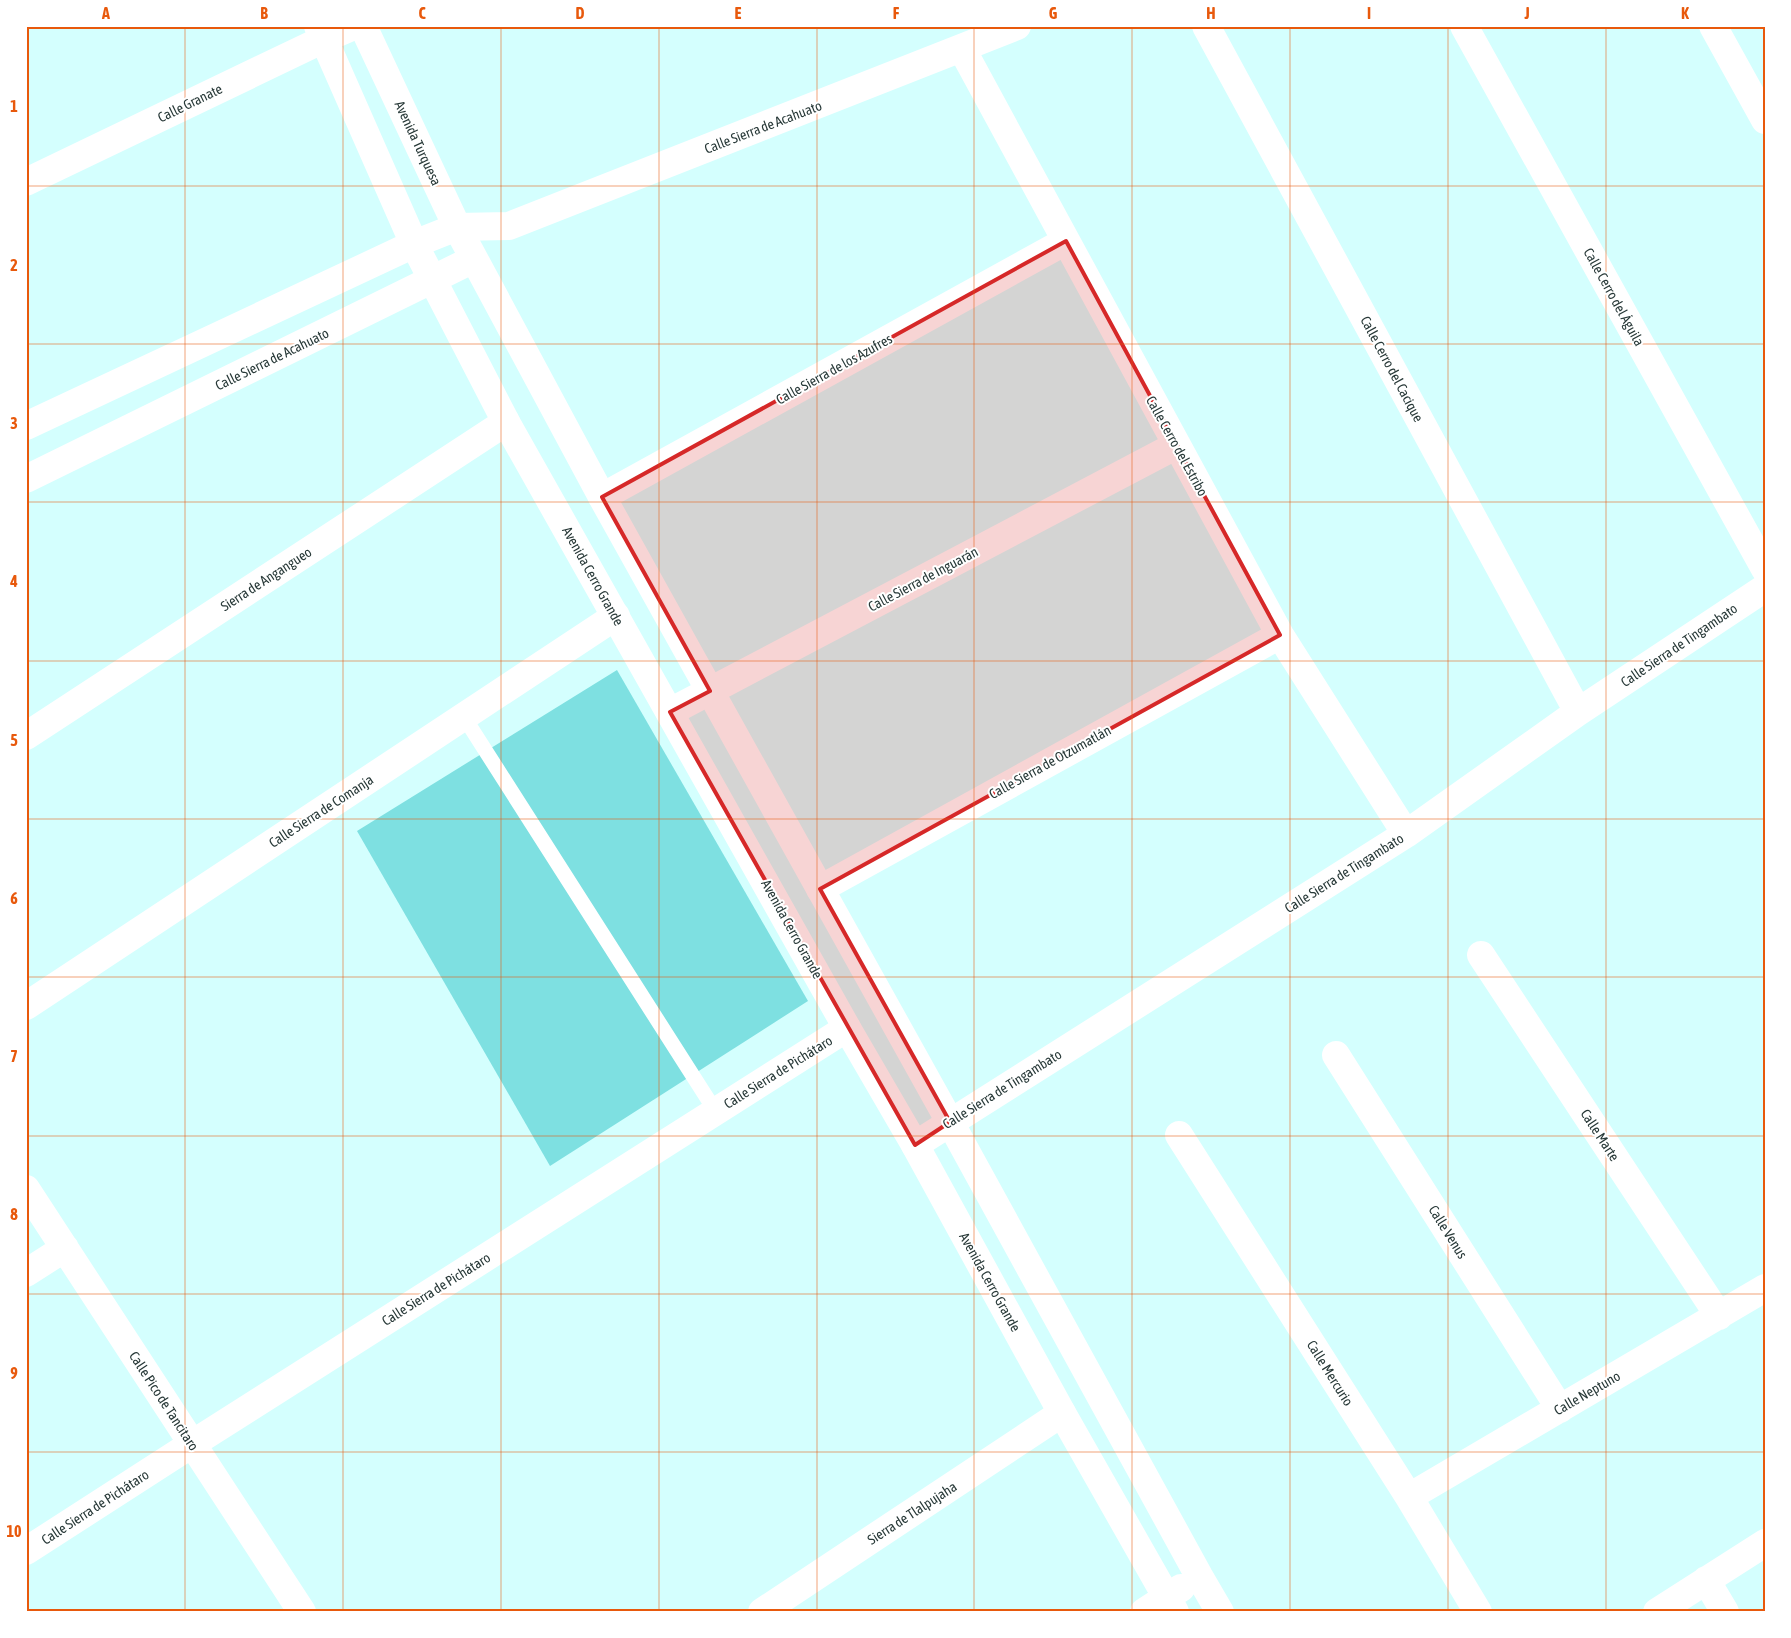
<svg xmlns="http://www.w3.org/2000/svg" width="1791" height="1638" font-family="'Asap Condensed',sans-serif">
	<rect width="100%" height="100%" fill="#d4fffe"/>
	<path fill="#7ee0e1" d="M617 670 808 1001 550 1166 357 831Z"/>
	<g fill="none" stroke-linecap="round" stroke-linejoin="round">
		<path stroke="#fff" stroke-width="15" d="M464 717 716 1112"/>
		<path stroke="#fff" stroke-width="28" d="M1206 26 1578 712
			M1464 26 1765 569
			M1713 26 1765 120
			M962 49 1280 635 1406 834
			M26 182 324 39 354 26
			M457 227 509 226 1017 26
			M602 497 1066 241
			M670 712 1177 445
			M26 736 506 422
			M820 889 1280 635
			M1481 955 1719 1316
			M26 1006 616 616
			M1336 1055 1560 1409
			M1179 1135 1409 1497 1478 1612
			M915 1145 1406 834 1578 712 1765 588
			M26 1189 302 1612
			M26 1273 65 1248
			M1409 1497 1765 1288
			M26 1551 192 1444 847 1028
			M1706 1580 1725 1612
			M762 1612 1062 1413
			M1657 1612 1765 1543"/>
		<path stroke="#fff" stroke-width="28" d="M318 26 414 244 506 422 847 1028 915 1145 1062 1413 1175 1612
			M363 26 457 227 602 497 950 1122 1199 1576 1220 1612
			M26 426 414 244 457 227
			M26 479 474 259
			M1144 1612 1181 1588"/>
	</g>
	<path fill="#d62828" fill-opacity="0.2" stroke="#d62828" stroke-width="4" stroke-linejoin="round" d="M1066 241 1280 635 820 889 950 1122 915 1145 670 712 710 691 602 497Z"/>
	<path fill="none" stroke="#e8590c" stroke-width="1" stroke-opacity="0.55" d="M185 26V1612M343 26V1612M501 26V1612M659 26V1612M817 26V1612M974 26V1612M1132 26V1612M1290 26V1612M1448 26V1612M1606 26V1612M26 186H1765M26 344H1765M26 502H1765M26 661H1765M26 819H1765M26 977H1765M26 1136H1765M26 1294H1765M26 1452H1765"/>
	<g text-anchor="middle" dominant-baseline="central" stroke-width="4" stroke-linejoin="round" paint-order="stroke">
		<g font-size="14" fill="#283938" stroke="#fff">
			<text transform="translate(190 103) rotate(-26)">Calle Granate</text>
			<text transform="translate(763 127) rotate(-21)">Calle Sierra de Acahuato</text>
			<text transform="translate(418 143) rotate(65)">Avenida Turquesa</text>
			<text transform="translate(1614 297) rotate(61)">Calle Cerro del Águila</text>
			<text transform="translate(272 359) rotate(-26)">Calle Sierra de Acahuato</text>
			<text transform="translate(834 369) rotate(-29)">Calle Sierra de los Azufres</text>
			<text transform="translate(1392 369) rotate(62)">Calle Cerro del Cacique</text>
			<text transform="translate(1177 446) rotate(61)">Calle Cerro del Estribo</text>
			<text transform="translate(593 576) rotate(61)">Avenida Cerro Grande</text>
			<text transform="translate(266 579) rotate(-33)">Sierra de Angangueo</text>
			<text transform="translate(923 579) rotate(-28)">Calle Sierra de Inguarán</text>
			<text transform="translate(1679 645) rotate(-34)">Calle Sierra de Tingambato</text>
			<text transform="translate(1050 762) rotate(-29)">Calle Sierra de Otzumatlán</text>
			<text transform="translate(321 811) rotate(-33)">Calle Sierra de Comanja</text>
			<text transform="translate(1344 873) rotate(-32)">Calle Sierra de Tingambato</text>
			<text transform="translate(792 929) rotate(61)">Avenida Cerro Grande</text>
			<text transform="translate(778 1072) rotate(-32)">Calle Sierra de Pichátaro</text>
			<text transform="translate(1002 1089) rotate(-32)">Calle Sierra de Tingambato</text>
			<text transform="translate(1600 1135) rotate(57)">Calle Marte</text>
			<text transform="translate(1448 1232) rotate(58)">Calle Venus</text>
			<text transform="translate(990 1282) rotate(61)">Avenida Cerro Grande</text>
			<text transform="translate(436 1289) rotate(-32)">Calle Sierra de Pichátaro</text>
			<text transform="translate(1330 1373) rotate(58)">Calle Mercurio</text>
			<text transform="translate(1587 1393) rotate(-30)">Calle Neptuno</text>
			<text transform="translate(164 1401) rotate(57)">Calle Pico de Tancitaro</text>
			<text transform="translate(95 1507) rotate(-33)">Calle Sierra de Pichátaro</text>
			<text transform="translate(912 1513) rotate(-33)">Sierra de Tlalpujaha</text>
		</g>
	</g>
	<rect width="1791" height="1638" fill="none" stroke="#ffffff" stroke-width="55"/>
	<rect x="28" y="28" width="1736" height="1582" fill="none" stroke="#e8590c" stroke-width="2"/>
	<g font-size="16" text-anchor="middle" font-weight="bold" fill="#e8590c">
		<text x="106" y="19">A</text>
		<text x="264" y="19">B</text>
		<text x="422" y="19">C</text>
		<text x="580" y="19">D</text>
		<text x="738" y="19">E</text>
		<text x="896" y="19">F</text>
		<text x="1053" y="19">G</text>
		<text x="1211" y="19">H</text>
		<text x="1369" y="19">I</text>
		<text x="1527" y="19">J</text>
		<text x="1685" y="19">K</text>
		<text x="14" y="112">1</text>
		<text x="14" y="271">2</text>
		<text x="14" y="429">3</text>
		<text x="14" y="587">4</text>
		<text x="14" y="746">5</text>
		<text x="14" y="904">6</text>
		<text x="14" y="1062">7</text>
		<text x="14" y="1220">8</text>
		<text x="14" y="1379">9</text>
		<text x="14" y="1537">10</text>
	</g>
</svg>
